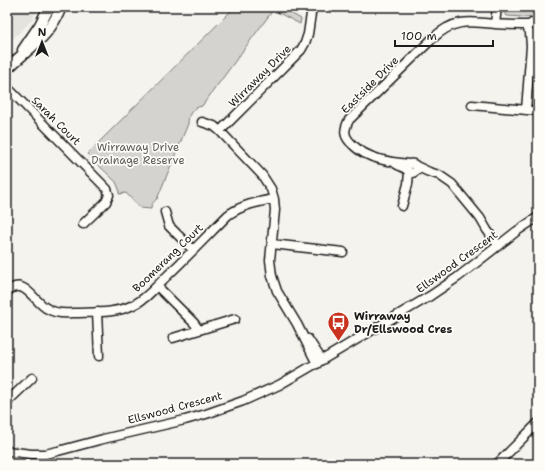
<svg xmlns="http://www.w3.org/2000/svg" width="545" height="471" font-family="'Shantell Sans',sans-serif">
	<rect width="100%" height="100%" fill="#f4f3ee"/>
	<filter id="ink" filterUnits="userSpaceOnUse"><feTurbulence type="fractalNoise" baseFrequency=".025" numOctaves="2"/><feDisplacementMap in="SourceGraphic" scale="8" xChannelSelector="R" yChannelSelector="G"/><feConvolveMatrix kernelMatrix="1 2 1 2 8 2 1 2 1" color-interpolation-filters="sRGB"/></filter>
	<g filter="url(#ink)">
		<path fill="#e4e3de" d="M7 7H37L33 19 7 45Z"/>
		<path fill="#d4d3cf" stroke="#787876" d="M235 7H280L301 19 300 24 273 10 202 106C192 108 188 114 188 124L157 199C153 202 151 205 151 209L140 208 126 193 119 194V189L116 182 87 154Z
			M504 7H538V18L507 16 503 12Z"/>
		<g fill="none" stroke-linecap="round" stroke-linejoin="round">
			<defs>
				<path id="minor" d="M495 24 497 7
					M528 29 529 25 532 23H535L538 26
					M7 87 107 189 109 195 106 202 83 224
					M472 105 538 111
					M526 110 531 46 530 33
					M202 122 214 126 220 131 262 175 271 189 274 199 275 210 270 260 272 276 277 291 297 324 317 364
					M220 131 301 50 305 43 308 34 312 7
					M396 164C399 166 403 167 406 169 410 172 411 176 417 170L416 166C414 163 411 163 408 165L407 170
					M409 164C390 162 367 159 353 145 344 137 343 131 349 120L432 39C453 19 468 21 495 24 506 25 517 25 529 25
					M416 166 429 172 439 175 452 184 480 218 487 230 498 245
					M402 206 408 184 409 172
					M165 212 169 226 193 250
					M272 244 343 252
					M157 286 194 323 199 330
					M7 292C23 276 33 300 46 308 54 313 63 314 73 313 92 312 115 314 133 305 147 299 156 286 167 276 188 256 208 235 228 215 242 205 257 202 274 199
					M97 312 99 356
					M173 338 235 319
					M308 339 322 360
					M7 402 32 378
					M7 451 31 454H45L58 451 103 439 185 420 206 414 243 401 279 385 322 360 430 296 458 277 517 231 538 217
					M497 464 538 423"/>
				<path id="major" d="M23 50 40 25 49 7
					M7 69C29 47 49 38 61 7"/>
			</defs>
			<use href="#minor" stroke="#1c1c1c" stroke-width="11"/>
			<use href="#major" stroke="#1c1c1c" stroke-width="13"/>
			<use href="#minor" stroke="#fdfcf7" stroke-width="8"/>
			<use href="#major" stroke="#fdfcf7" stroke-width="10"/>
		</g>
	</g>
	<defs>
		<symbol id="bus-pin" viewBox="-11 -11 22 30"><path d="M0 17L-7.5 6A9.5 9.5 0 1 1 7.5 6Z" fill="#c8321e" stroke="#fdfcf7"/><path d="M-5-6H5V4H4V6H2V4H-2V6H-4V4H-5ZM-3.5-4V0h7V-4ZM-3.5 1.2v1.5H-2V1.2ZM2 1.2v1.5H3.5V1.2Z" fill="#fff"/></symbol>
	</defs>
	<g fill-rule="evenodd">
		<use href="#bus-pin" x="326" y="310" width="25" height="34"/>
	</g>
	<g text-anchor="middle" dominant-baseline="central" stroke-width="3.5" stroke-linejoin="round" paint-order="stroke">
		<g font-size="11" fill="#1c1c1c" stroke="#fdfcf7">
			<text transform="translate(260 76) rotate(-45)">Wirraway Drive</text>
			<text transform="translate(370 85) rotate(-45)">Eastside Drive</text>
			<text transform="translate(56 121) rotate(45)">Sarah Court</text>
			<text transform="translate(168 258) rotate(-44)">Boomerang Court</text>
			<text transform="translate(457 262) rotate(-36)">Ellswood Crescent</text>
			<text transform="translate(175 408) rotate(-15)">Ellswood Crescent</text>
		</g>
		<g font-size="11" fill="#5c5c5b" stroke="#fdfcf7">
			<text x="138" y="147">Wirraway Drive<tspan x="138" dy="13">Drainage Reserve</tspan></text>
		</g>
		<g font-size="11" font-weight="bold" fill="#1c1c1c" stroke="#fdfcf7" text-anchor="start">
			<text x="354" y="316">Wirraway<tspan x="354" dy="13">Dr/Ellswood Cres</tspan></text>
		</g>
	</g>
	<rect width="545" height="471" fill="none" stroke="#fdfcf7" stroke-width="24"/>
	<rect x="12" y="12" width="521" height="447" fill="none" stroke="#1c1c1c" stroke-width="1.5" filter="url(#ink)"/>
	<g transform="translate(42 42)" stroke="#fdfcf7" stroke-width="3" paint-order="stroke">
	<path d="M0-3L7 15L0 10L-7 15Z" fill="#1c1c1c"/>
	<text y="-6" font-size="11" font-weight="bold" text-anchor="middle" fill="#1c1c1c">N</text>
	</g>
	<path d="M395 40v6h98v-6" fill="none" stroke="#1c1c1c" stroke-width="2"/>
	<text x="401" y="40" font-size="12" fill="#1c1c1c" stroke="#fdfcf7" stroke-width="3" paint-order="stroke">100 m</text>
</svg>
